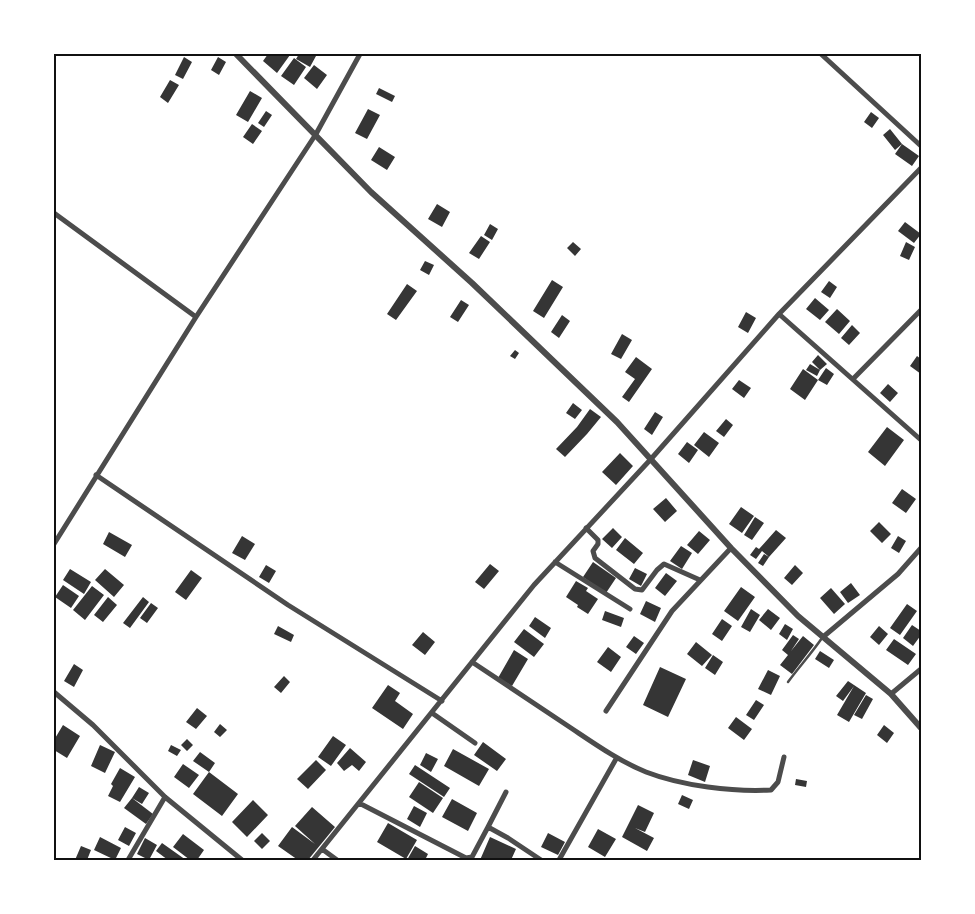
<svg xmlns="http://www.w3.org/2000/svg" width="975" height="914" font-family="'PT Sans',sans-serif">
	<rect width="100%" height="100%" fill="#fff"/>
	<path fill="#353535" d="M268 54H288L290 55 277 73 263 61Z
		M299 54H312L316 56 310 67 296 59Z
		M184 57 192 62 183 79 175 75Z
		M218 57 226 62 219 75 211 70Z
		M294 58 306 67 294 85 281 76Z
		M314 65 327 75 317 89 304 78Z
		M170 80 179 85 168 103 160 97Z
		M379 88 395 96 392 102 376 94Z
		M250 91 262 98 248 122 236 115Z
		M368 109 380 115 367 139 355 133Z
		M266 111 272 115 264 127 258 123Z
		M871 112 879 118 872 128 864 122Z
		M252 124 262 131 253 144 243 137Z
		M890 129 902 144 895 150 883 135Z
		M902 144 919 156 912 166 895 154Z
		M379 147 395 157 387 170 371 160Z
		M437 204 450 212 442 227 428 219Z
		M905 222 921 234 914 243 898 231Z
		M490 224 498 229 492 240 484 235Z
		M481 236 490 242 479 259 469 253Z
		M573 242 581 249 575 256 567 248Z
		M906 242 915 247 909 260 900 256Z
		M425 261 434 265 429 275 420 270Z
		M552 280 563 287 544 318 533 311Z
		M829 281 837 287 830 298 821 292Z
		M407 284 417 291 396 320 387 314Z
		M815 298 829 310 820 320 806 309Z
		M461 300 469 305 458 322 450 317Z
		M837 309 850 321 839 334 825 322Z
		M746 312 756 318 748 333 738 327Z
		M562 315 570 321 559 338 551 332Z
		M852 325 860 333 849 345 841 338Z
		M622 334 632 340 621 359 611 354Z
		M515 350 519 353 515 359 510 356Z
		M818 355 827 364 820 370 812 362Z
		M917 356 921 359V374L910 366Z
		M636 357 652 369 629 402 622 397 635 379 625 372Z
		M810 364 820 370 817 376 806 370Z
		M826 368 834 374 827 385 818 380Z
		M803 369 818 380 805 400 790 389Z
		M739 380 751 388 744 398 732 389Z
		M888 384 898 393 890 402 880 393Z
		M573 403 582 410 575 419 566 413Z
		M590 409 601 417 587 434 565 457 556 449 577 427Z
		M655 412 663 417 652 435 644 429Z
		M726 419 733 425 724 437 716 431Z
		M887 427 904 440 885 466 868 452Z
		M704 432 719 443 709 457 694 445Z
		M687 442 698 450 689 463 678 454Z
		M620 453 633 466 616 485 602 472Z
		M902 489 916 499 906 513 892 503Z
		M666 498 677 511 665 522 653 509Z
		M741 507 754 516 742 533 729 524Z
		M755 517 764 523 752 540 744 535Z
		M879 522 891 534 882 543 870 531Z
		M613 528 622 537 612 548 602 539Z
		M776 530 786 538 769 557 762 551 756 559 750 555 756 547 759 549Z
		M699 531 710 540 698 554 687 545Z
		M109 532 132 545 125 557 103 544Z
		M242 536 255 544 245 560 232 553Z
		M898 536 906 541 899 553 891 548Z
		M625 538 643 553 634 564 616 550Z
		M681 546 692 553 682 569 670 561Z
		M764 554 769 557 763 566 758 563Z
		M593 562 616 578 606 593 583 577Z
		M490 564 499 571 484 589 475 582Z
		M266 565 276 571 269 583 259 577Z
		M795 565 803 573 792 585 784 578Z
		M635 568 647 574 641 586 629 579Z
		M70 569 91 582 84 594 63 580Z
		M105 569 124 585 114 597 95 580Z
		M191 570 202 578 186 600 175 592Z
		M666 573 677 581 665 596 655 588Z
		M576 581 588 588 586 591 598 599 588 614 577 607 578 605 566 597Z
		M851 583 860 595 848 603 840 592Z
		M63 585 79 596 71 608 55 597Z
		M92 586 104 595 85 620 73 610Z
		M741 587 755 597 738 621 724 611Z
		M831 588 845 604 834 614 820 598Z
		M108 597 117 605 103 622 94 615Z
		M143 597 149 602 130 628 123 623Z
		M646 601 661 608 655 622 640 614Z
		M151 603 158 608 147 623 140 618Z
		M907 604 917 611 900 635 890 628Z
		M751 609 760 615 750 632 741 627Z
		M768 609 780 618 771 630 759 620Z
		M605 611 624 618 621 627 602 620Z
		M535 617 551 628 545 638 529 626Z
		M722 619 732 626 722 641 712 634Z
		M785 624 793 629 787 640 779 634Z
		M912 625 921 631V635L913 646 903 638Z
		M278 626 294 635 291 642 274 634Z
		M879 626 888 634 879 645 870 637Z
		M524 629 544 644 534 657 514 642Z
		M423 632 435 642 425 655 412 645Z
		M793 635 799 639 791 651 803 636 814 645 792 674 780 665 788 655 782 650Z
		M634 636 644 643 636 654 626 647Z
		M894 639 916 654 908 665 886 650Z
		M696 642 712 655 702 666 687 654Z
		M608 647 621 657 611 672 597 662Z
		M514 650 528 659 512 686 498 678Z
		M820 651 834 660 829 668 815 659Z
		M713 655 723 662 715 675 705 668Z
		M74 664 83 670 74 687 64 681Z
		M660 667 686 679 668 717 643 705Z
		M768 670 780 676 771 695 758 689Z
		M284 676 290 682 281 693 274 687Z
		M848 681 866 693 849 722 837 715 854 686 843 701 836 696Z
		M388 685 400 693 395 701 413 714 403 729 372 708Z
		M866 695 873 699 862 719 854 715Z
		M756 700 764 705 754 720 746 715Z
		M197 708 207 716 196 729 186 722Z
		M736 717 752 729 744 740 728 728Z
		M220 724 227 730 220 737 214 732Z
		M63 725 80 736 67 758 54 750V740Z
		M884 725 894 733 887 743 877 735Z
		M333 736 346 745 331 766 318 757Z
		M187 739 193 745 187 751 181 745Z
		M483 742 506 759 497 771 474 755Z
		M100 745 115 752 105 773 91 766Z
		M171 745 181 750 177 756 168 751Z
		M350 748 366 762 359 771 352 765 344 771 337 763Z
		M453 749 489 769 479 786 444 766Z
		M200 752 215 763 209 772 238 794 222 816 193 794 209 772 193 761Z
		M426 753 438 759 431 772 420 765Z
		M316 760 326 770 308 789 297 779Z
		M693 760 710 766 705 782 688 775Z
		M183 764 199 775 189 788 174 777Z
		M415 765 450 788 444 797 409 774Z
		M120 768 135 777 120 802 108 796 113 786 111 784Z
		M796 779 807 781 806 787 795 785Z
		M419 782 443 798 433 813 409 797Z
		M139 787 149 793 142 804 132 798Z
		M682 795 693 800 689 809 678 804Z
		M132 798 153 814 146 824 124 808Z
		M452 799 477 813 468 831 442 817Z
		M253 800 268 815 247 837 232 822Z
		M638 805 654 813 645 832 635 828 654 838 647 851 622 837Z
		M414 806 427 813 420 827 407 819Z
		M312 807 335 827 308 860H298L278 846 292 827 315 844 295 826Z
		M388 823 417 840 406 859 377 842Z
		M125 827 136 833 129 846 118 840Z
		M598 829 616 839 605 857 588 847Z
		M262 833 270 841 262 849 254 841Z
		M548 833 565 842 558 855 541 847Z
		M183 834 204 850 197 860H190L173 847Z
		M100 837 121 848 115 860 94 850Z
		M490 837 516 849 511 860H480Z
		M145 838 157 845 149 860 137 854Z
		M162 843 186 860H168L156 851Z
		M81 846 91 850 87 860H75Z
		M415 846 428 854 425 860H407Z"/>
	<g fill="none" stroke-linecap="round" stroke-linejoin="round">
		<path stroke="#4c4c4c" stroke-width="2.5" d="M788 682C799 667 811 654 822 638"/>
		<path stroke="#4c4c4c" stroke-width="5" d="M821 54 921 146
			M54 213 196 317
			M779 314 921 440
			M853 379 921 310
			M96 475 288 605 442 701
			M586 528 598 540V544L593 551 595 558 635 589 642 590 657 570 664 564 700 580
			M54 544 196 317 316 134 360 54
			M555 562 630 609
			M823 637 898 574 921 548
			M472 662C505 684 538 706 571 728 595 744 619 761 646 772 682 786 733 792 771 790L778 782 784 757
			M54 692 93 725 165 797 242 860
			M891 694 921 669
			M606 711 672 611 731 548
			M432 713 475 743
			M359 803 466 858 472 857 488 827 508 838 541 860
			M488 827 506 792
			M322 849 337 860
			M128 860 165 797
			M313 860 534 585 651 459 779 314 921 168
			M559 860 616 759"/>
		<path stroke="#4c4c4c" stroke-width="6" d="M236 54 371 192 472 283 617 422 731 548 798 616 891 694 921 728"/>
	</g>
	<rect width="975" height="914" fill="none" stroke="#ffffff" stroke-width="110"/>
	<rect x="55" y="55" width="865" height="804" fill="none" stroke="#111" stroke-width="2"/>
</svg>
